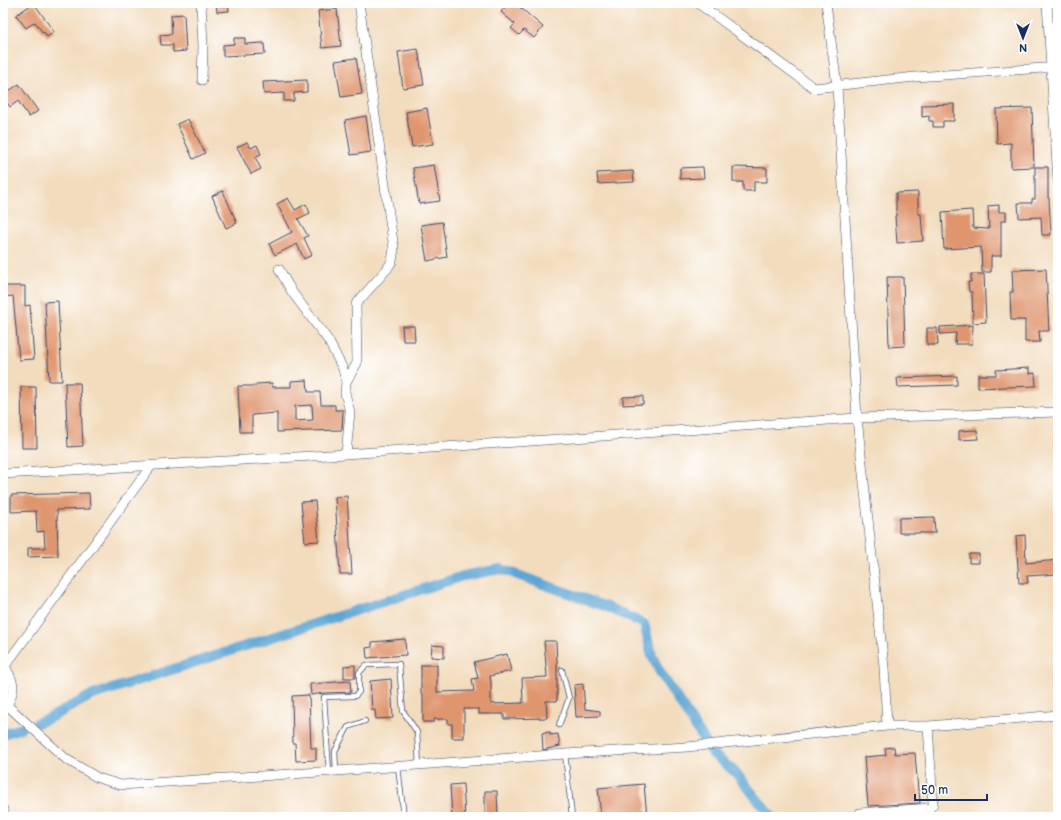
<svg xmlns="http://www.w3.org/2000/svg" width="1061" height="820" font-family="'Balsamiq Sans',sans-serif">
	<rect width="100%" height="100%" fill="#fff"/>
	<filter id="ink" filterUnits="userSpaceOnUse"><feTurbulence type="fractalNoise" baseFrequency=".025" numOctaves="2"/><feDisplacementMap in="SourceGraphic" scale="8" xChannelSelector="R" yChannelSelector="G"/><feConvolveMatrix kernelMatrix="1 2 1 2 8 2 1 2 1" color-interpolation-filters="sRGB"/></filter>
	<filter id="wash" filterUnits="userSpaceOnUse"><feTurbulence type="fractalNoise" baseFrequency=".012" numOctaves="4" result="noise"/><feDisplacementMap in="SourceGraphic" scale="16" xChannelSelector="R" yChannelSelector="G"/><feGaussianBlur stdDeviation="0.9" result="paint"/><feColorMatrix in="noise" values="0 0 0 0 0 0 0 0 0 0 0 0 0 0 0 0 0 1.4 0 .05"/><feComposite in="paint" operator="in"/></filter>
	<g filter="url(#wash)">
		<rect width="100%" height="100%" fill="#f2dcbd"/>
		<g fill="none" stroke-linecap="round" stroke-linejoin="round">
			<path stroke="#5ca4d3" stroke-width="10" d="M37 723 48 719 90 696 463 576 501 569 607 607 644 624 652 656 660 672 713 754 735 772 772 817
				M3 734 21 728"/>
		</g>
		<g id="blocks">
			<path fill="#df956e" fill-rule="evenodd" d="M34 3 54 32 47 37 44 32 43 33 35 22 26 28 16 15Z
				M216 3H228L229 11 217 12Z
				M509 3H515L543 27 534 38 524 30 519 35 511 28 515 24 501 12Z
				M337 9 341 46 322 48 318 11Z
				M184 14 186 51 173 52V45H161L160 35 172 34 171 15Z
				M234 38H245V44L264 43 265 54 223 56V45L234 44Z
				M418 49 424 85 403 88 398 52Z
				M356 58 362 94 341 97 335 61Z
				M307 80V92L294 93V101H284V93L264 94 263 82Z
				M19 84 38 111 29 117 18 101 10 107 3 97V95Z
				M954 104V121H943V127H933V121H929V116L922 117V105Z
				M427 108 433 144 412 147 406 112Z
				M1032 108 1034 167 1011 168V143L997 144 996 109Z
				M366 116 371 152 351 155 345 120Z
				M188 119 205 153 193 159 177 124Z
				M247 142 251 148 257 145 261 154 255 157 261 169 251 174 237 147Z
				M434 165 440 201 419 204 413 168Z
				M703 167 704 178 680 179V168Z
				M733 167 767 168V182H754V191H743V182H733Z
				M1035 167H1048V198H1049L1051 235H1042L1041 217 1019 218 1018 203H1032V199H1035Z
				M633 171 634 182 598 184 597 173Z
				M223 191 237 223 226 228 212 196Z
				M918 192V214H921L923 241 897 243 895 216H896V193Z
				M288 198 295 210 306 204 310 213 298 219 308 236 304 238 312 255 304 259 297 244 275 255 269 244 292 232 277 204Z
				M999 205V212H1006V221H1001V256H991V272H982L981 247 944 249 942 212 972 210 973 228 989 229 988 206Z
				M442 222 447 257 427 261 421 225Z
				M1046 269 1049 331H1039L1040 342H1025V320H1011L1010 292H1013L1012 270Z
				M971 274H984L986 322 973 323 972 292H969L968 282H971Z
				M887 277H903L905 346 889 347Z
				M3 286H25V306L30 305 34 359 19 360 13 296 3 297Z
				M58 301 62 381H49L45 302Z
				M973 325 972 344H955L956 333 940 334V327Z
				M402 326H414L415 341H403Z
				M927 328H937L938 345H927Z
				M1029 368V374L1035 373 1036 386 978 388V375H996V370Z
				M957 376V385L898 387 897 378Z
				M307 380 308 392H320L321 405H335V410H343L342 430 277 432V413L252 415V432H240L238 386H256V384L272 383V387H291V381ZM312 405 313 420 295 421V406Z
				M65 383H80L83 446 68 447Z
				M21 387H36L37 448H22Z
				M643 396V404L623 405V397Z
				M977 430 978 439 959 440V431Z
				M89 493 90 509 57 510 58 556 28 557V548H45L44 531 37 532 36 511 11 512V495Z
				M347 496 352 574H340L335 497Z
				M315 501 319 541 305 542 301 502Z
				M934 517 935 533H899V518Z
				M1025 535 1026 563 1058 560V574L1027 576 1028 583H1019L1016 536Z
				M969 554H979V563H969Z
				M405 639 406 655 367 658 366 648 372 647V642Z
				M544 641H556L557 662V701H546L547 718 504 719V714H479V709H464V738H452V724H448V719H434V722H423V694H421V665H437V692L474 691 472 679 478 678 474 662 507 654 511 671 490 676 491 683V704L523 703 522 678 547 677Z
				M432 645 444 646V658L431 657Z
				M355 665V678H344V666Z
				M391 679 393 718 376 719 375 710H372L370 681Z
				M350 681 351 692 324 693 311 695 310 684Z
				M583 684 585 709 600 711V716L576 717 574 685Z
				M309 695 311 748H316V760L296 761 295 743H293L292 696Z
				M550 732V735L558 734 560 746 543 750 542 733Z
				M894 747 895 754 915 753 918 791H919L920 803 868 806 864 757 886 755 885 748Z
				M463 784 465 817H452L450 785Z
				M644 784 647 817H601L598 788Z
				M485 791H497L498 817H485Z"/>
		</g>
	</g>
	<g filter="url(#ink)">
		<use href="#blocks" fill-opacity="0" stroke="#3b496c" stroke-width="1"/>
		<g fill="none" stroke-linecap="round" stroke-linejoin="round">
			<defs>
				<path id="service" d="M559 725 569 698 562 670
					M565 754 572 817
					M398 767 404 817
					M336 771 335 751 348 727 365 721
					M329 772 324 697 355 696 359 692V673L366 665 399 664 403 711 417 732 419 765"/>
				<path id="minor" d="M201 3 203 46 202 80
					M698 3 814 88 915 77 1058 67
					M826 3 837 86 857 418 884 667 887 726
					M1047 3 1058 181
					M279 269 292 292 328 340 343 369 346 382 345 393 350 412 346 454
					M346 382 357 363 356 304 387 269 392 261 394 249 359 3
					M3 474 346 454 857 418 1058 412
					M3 665 5 666C12 680 16 684 10 699 8 704 7 706 3 709
					M5 666 151 466
					M8 706 66 759 98 778 121 785 336 771 565 754 687 747 887 726H928L1058 715
					M3 809 4 817
					M859 817 860 813 930 808 933 804 928 726"/>
			</defs>
			<use href="#service" stroke="#3b496c" stroke-width="6"/>
			<use href="#minor" stroke="#3b496c" stroke-width="10"/>
			<use href="#service" stroke="#fff" stroke-width="4.5"/>
			<use href="#minor" stroke="#fff" stroke-width="9"/>
		</g>
	</g>
	<rect width="1061" height="820" fill="none" stroke="#fff" stroke-width="16"/>
	<g transform="translate(1023 38) rotate(180)" stroke="#ffffff" stroke-width="3" paint-order="stroke">
	<path d="M0-3L7 15L0 10L-7 15Z" fill="#1b2f5e"/>
	<text y="-6" font-size="11" font-weight="bold" text-anchor="middle" fill="#1b2f5e">N</text>
	</g>
	<path d="M915 794v6h72v-6" fill="none" stroke="#1b2f5e" stroke-width="2"/>
	<text x="921" y="794" font-size="12" fill="#1b2f5e" stroke="#ffffff" stroke-width="3" paint-order="stroke">50 m</text>
</svg>
